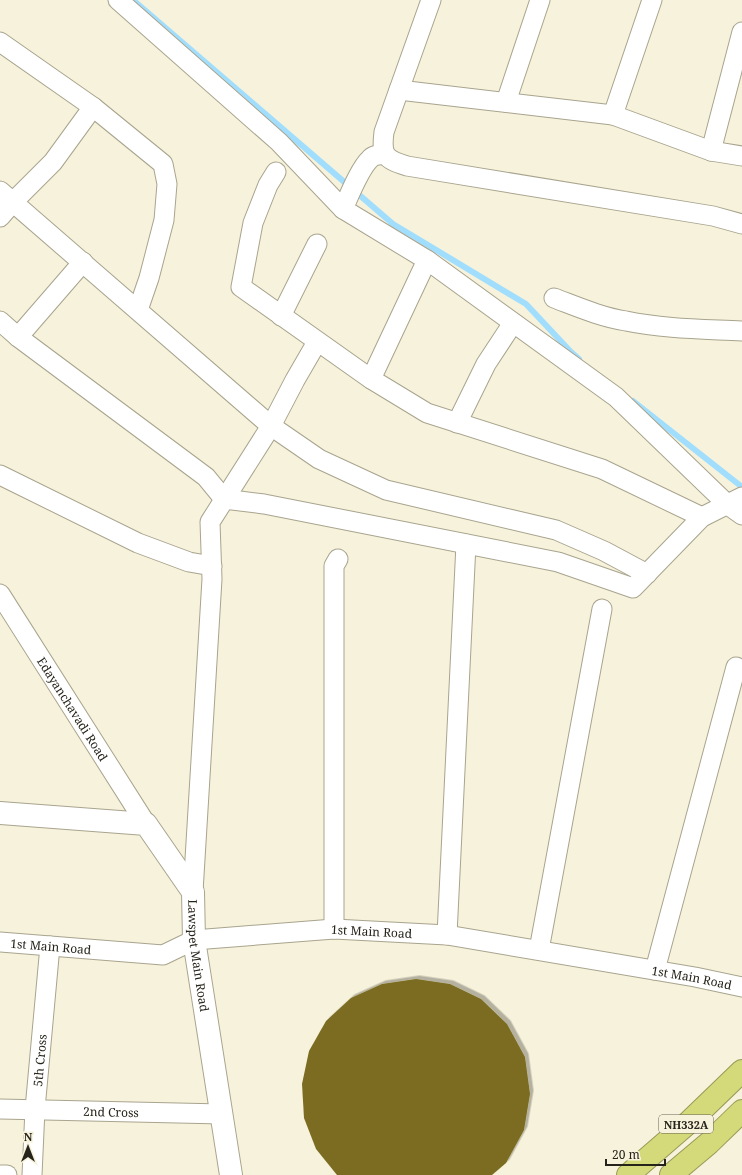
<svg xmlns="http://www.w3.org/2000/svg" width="742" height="1175" font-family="'Noto Serif',serif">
	<defs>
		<filter id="shadow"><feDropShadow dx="3.5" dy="-3.5" stdDeviation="0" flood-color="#0004"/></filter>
	</defs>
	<rect width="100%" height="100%" fill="#f7f2db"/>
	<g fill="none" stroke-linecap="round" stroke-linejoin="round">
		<path stroke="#a1defd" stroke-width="6" d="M133 0 393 224 526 304 571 352 579 359
			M633 401 742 487"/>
	</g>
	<path fill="#7b6c22" filter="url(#shadow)" d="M416 979 450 984 481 999 507 1024 525 1057 530 1094 524 1130 506 1163 492 1175H337L316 1149 304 1118 302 1084 309 1051 326 1021 351 998 382 984Z"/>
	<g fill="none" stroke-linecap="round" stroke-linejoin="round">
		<defs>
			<g id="street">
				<path d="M118 0 279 142 343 209 427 260 616 397 728 505 742 515"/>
				<path d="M431 0 384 132C381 156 385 159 407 166L713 216 742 224"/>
				<path d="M652 0 613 115 711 151 742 156"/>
				<path d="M0 42 93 107 163 164 167 184 164 220 149 278 138 310"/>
				<path d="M399 90 613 115"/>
				<path d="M506 102 540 0"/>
				<path d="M711 151 742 32"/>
				<path d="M276 172 268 185 253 223 241 287 371 379 427 413 602 469 702 517"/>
				<path d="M0 191 271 426 319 459 386 490 556 530 604 551 647 574"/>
				<path d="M343 209C349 196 360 168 370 159 373 155 379 155 384 154"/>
				<path d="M0 217 13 202 53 162 93 107"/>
				<path d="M554 298C578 307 601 317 626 321 664 329 704 329 742 331"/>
				<path d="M281 316 317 244"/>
				<path d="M0 321 18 337 206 477 224 499 264 504 558 562 633 588 702 517 742 497"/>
				<path d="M18 337 83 262"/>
				<path d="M371 379 427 260"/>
				<path d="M457 423 486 364 513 323"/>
				<path d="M0 475 138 543 189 562 212 566"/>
				<path id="s1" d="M0 594 146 824"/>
				<path d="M193 892 212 579 210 522 271 426 295 380 317 342"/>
				<path d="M334 929V566L338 559"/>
				<path d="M447 935 466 544"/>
				<path id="s2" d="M0 942 163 955 194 940 334 929 447 935 695 977 742 987"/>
				<path d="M539 950 602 609"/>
				<path d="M655 970 736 667"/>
				<path id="s3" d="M0 1109 222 1114"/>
				<path d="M0 1175H7"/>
				<path id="s4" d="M32 1175 35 1109 50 946"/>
			</g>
			<g id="secondary">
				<path id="s5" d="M0 813 146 824 193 892 194 940 231 1175"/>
			</g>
			<path id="highway" d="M628 1175 687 1124 742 1071
				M671 1175 709 1143 742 1111"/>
		</defs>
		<use href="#street" stroke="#a8a48e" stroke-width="21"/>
		<use href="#secondary" stroke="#a8a48e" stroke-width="24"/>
		<use href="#highway" stroke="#979a58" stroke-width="24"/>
		<use href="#street" stroke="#fff" stroke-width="19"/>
		<use href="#secondary" stroke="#fff" stroke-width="22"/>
		<use href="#highway" stroke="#d4da79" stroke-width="22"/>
	</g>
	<g text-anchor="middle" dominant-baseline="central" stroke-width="3" stroke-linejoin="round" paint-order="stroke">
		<rect fill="#f7f2db" stroke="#646154" stroke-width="1" x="659" y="1115" width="54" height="18" rx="3"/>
		<g font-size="11" font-weight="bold" fill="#25231a">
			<text x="686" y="1124">NH332A</text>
		</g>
		<g font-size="12" fill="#25231a" stroke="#f7f2db">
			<text stroke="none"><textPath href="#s1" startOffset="136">Edayanchavadi Road</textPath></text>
			<text stroke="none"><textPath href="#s2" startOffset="376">1st Main Road</textPath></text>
			<text stroke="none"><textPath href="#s2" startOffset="51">1st Main Road</textPath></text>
			<text stroke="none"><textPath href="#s5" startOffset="293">Lawspet Main Road</textPath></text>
			<text stroke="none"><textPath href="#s2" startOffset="700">1st Main Road</textPath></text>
			<text stroke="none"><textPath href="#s4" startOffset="115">5th Cross</textPath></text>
			<text stroke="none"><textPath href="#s3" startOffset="111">2nd Cross</textPath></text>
		</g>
	</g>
	<g transform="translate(28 1147)" stroke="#f7f2db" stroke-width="3" paint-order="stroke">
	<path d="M0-3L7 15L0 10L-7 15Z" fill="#25231a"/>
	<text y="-6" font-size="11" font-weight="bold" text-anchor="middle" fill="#25231a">N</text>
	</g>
	<path d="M606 1159v6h59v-6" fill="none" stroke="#25231a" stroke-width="2"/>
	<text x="612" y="1159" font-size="12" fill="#25231a" stroke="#f7f2db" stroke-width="3" paint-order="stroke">20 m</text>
</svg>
